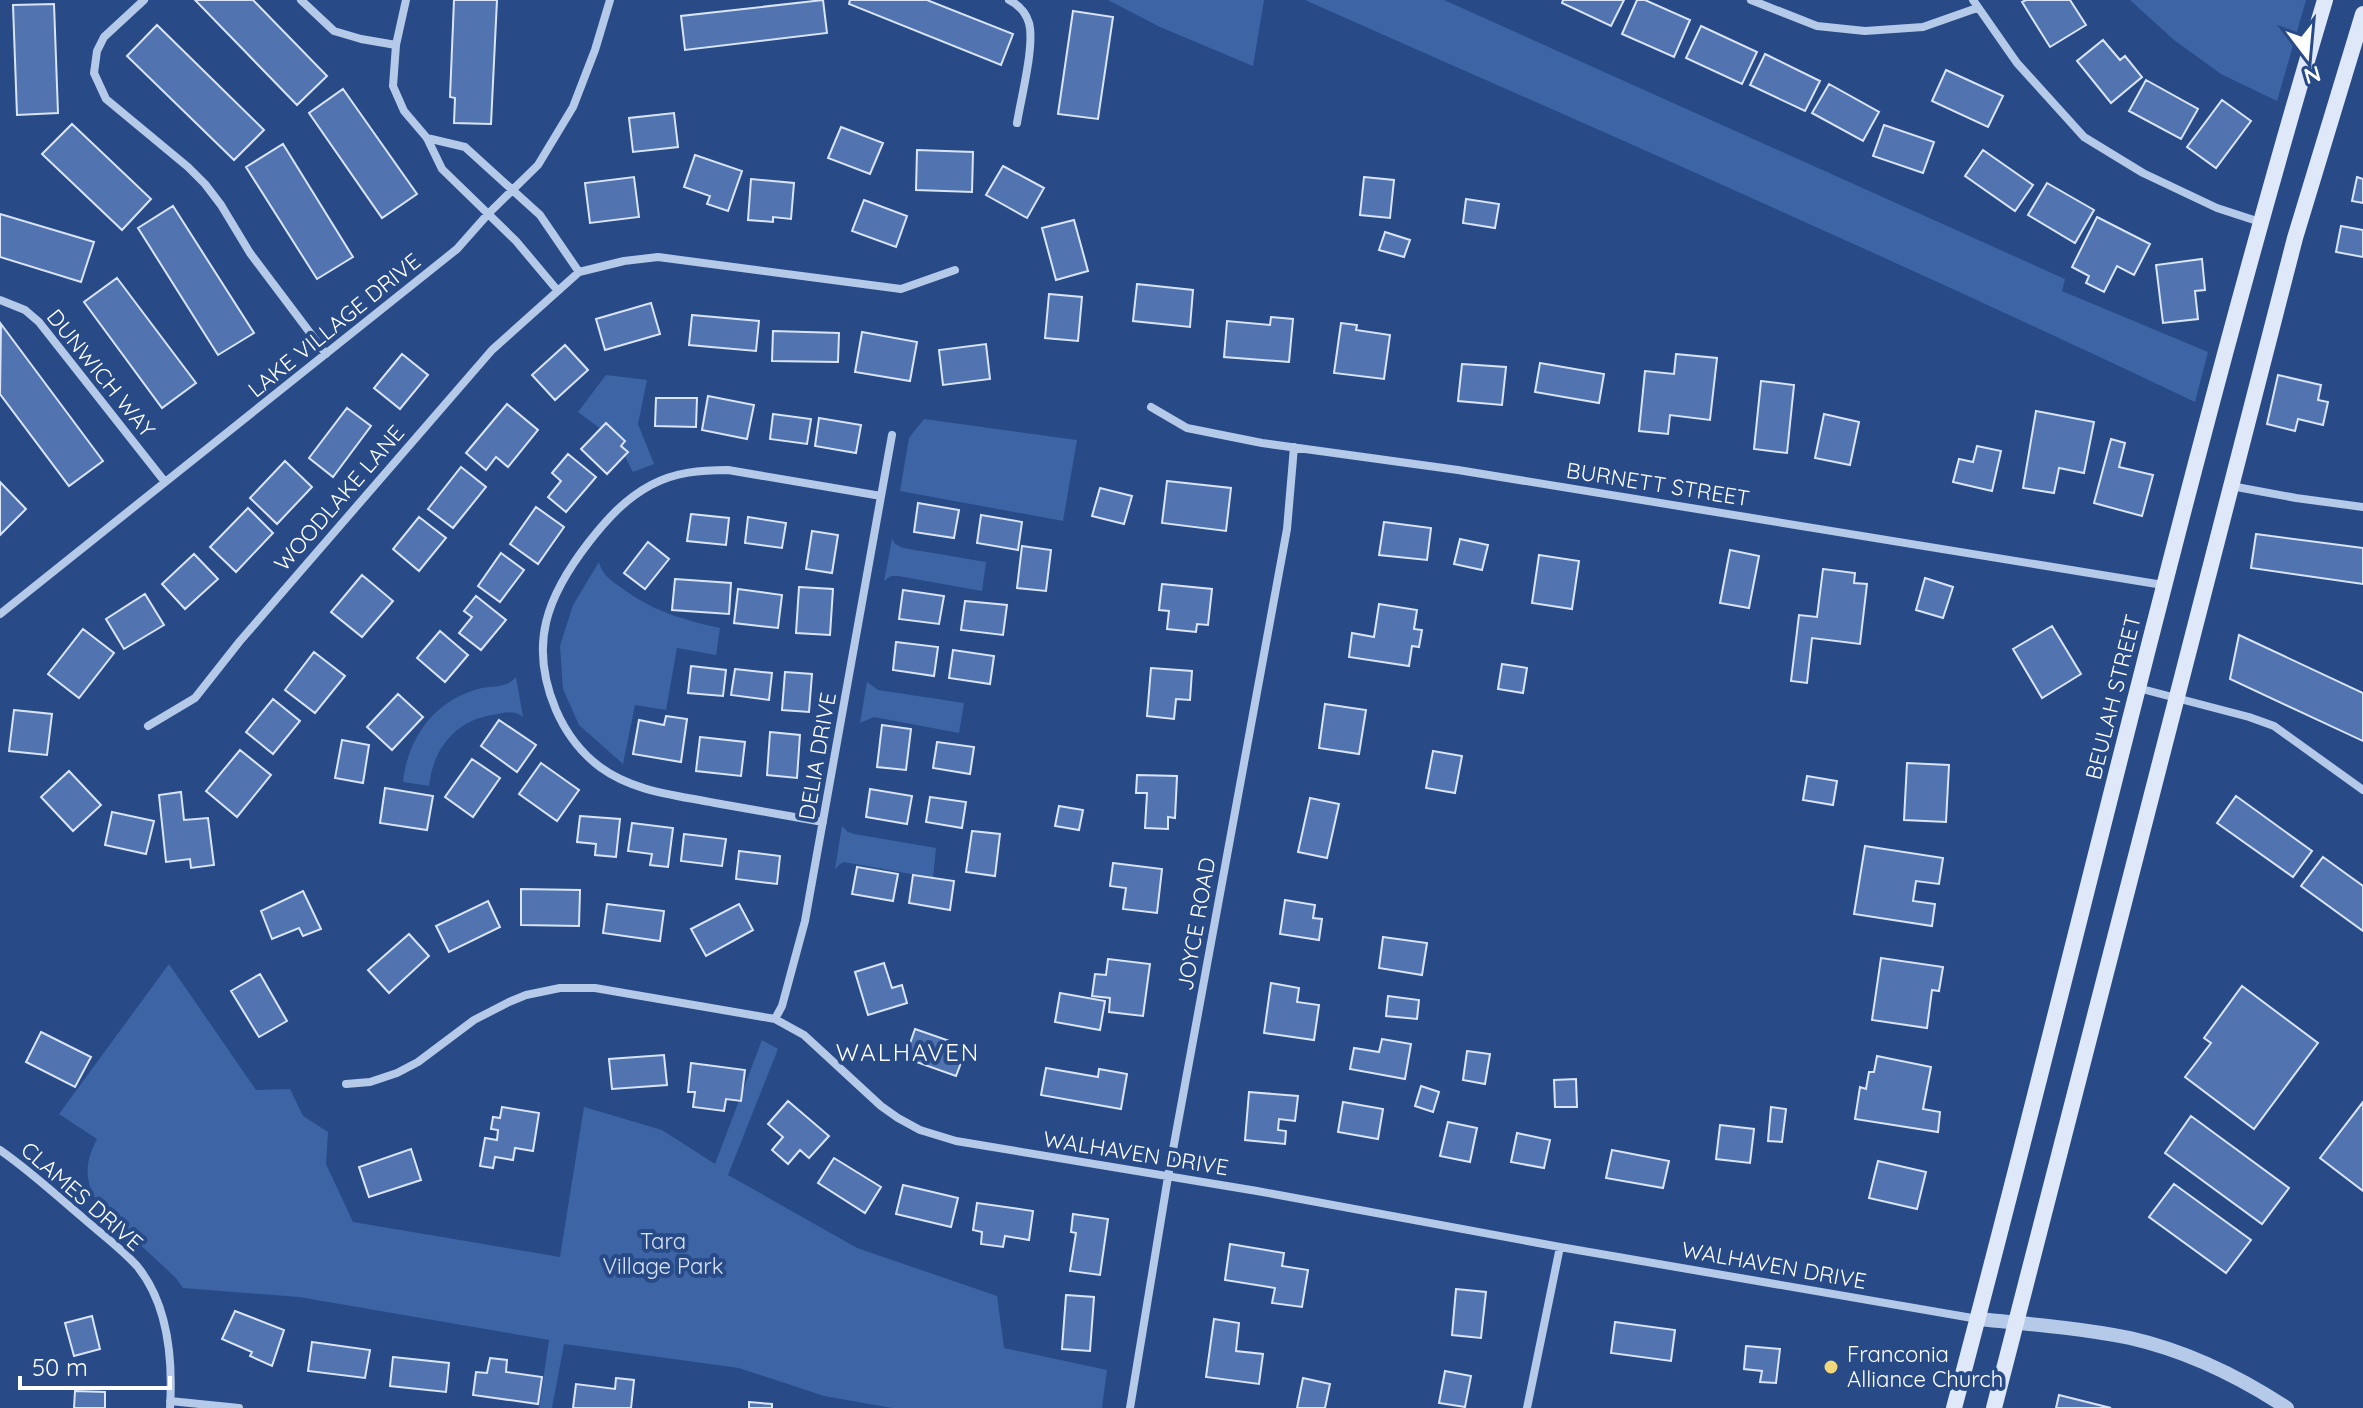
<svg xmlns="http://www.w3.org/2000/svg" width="2363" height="1408" font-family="Quicksand,sans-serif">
	<rect width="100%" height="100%" fill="#284b88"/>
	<path fill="#3d64a5" d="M1108 0H1264L1253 66 1160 27Z
		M1305 0H1444L2065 279 2062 291 2208 352 2195 402C1901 262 1603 132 1305 0Z
		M2130 0H2306L2277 101 2221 74 2174 40Z
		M606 375 647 380 638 424 654 464 633 472 617 441 578 412Z
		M924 419 1077 440 1063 521 900 491 909 438Z
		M892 539 895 544 903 548 986 562 982 591 898 576H891L884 581Z
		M599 562C602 574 609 579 619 586 652 611 680 619 720 628L716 655 677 648 666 710 635 705 623 764 579 725 563 689 560 646 573 605Z
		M516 677 523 717C513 709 504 713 492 715 455 721 433 749 429 786L403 782C408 736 436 699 482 688 494 686 507 688 516 677Z
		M867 682 878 690 964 703 959 733 874 717 860 723Z
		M842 826 848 832 854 834 936 848 933 878 844 862 840 864 835 869Z
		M169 964 256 1090 290 1089 303 1116 328 1132 326 1164 353 1222 560 1257 584 1107 662 1130 715 1164 762 1040 778 1049 728 1175 857 1248 997 1296 1004 1348 1107 1370 1102 1408H892L824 1396 739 1368 564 1344 552 1408H539L549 1340 299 1297 183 1288 176 1278C161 1264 145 1249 130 1235 99 1206 73 1184 97 1139L59 1114Z"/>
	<path fill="#5174b0" stroke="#d9e4f7" stroke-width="2" d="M195 0H253L327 76 297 105Z
		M454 0H497L491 124 454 123 455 98 450 97Z
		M823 0 827 33 685 50 681 16Z
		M850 0H927L1013 34 1001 65 849 4Z
		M1563 0H1624L1611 26 1562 3Z
		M1637 0H1645L1690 20 1674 57 1622 34Z
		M2026 0H2070L2086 25 2050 47 2022 2Z
		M54 4 58 113 17 115 13 5Z
		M1073 11 1113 17 1098 119 1058 114Z
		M157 25 264 130 234 160 127 56Z
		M1701 26 1757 52 1742 84 1686 58Z
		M2103 40 2120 60 2125 56 2142 77 2111 103 2077 61Z
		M1765 54 1820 81 1805 111 1750 85Z
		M1946 70 2003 96 1988 127 1932 101Z
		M2146 80 2198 109 2181 139 2129 111Z
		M1829 84 1879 112 1863 141 1812 113Z
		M343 89 417 194 382 218 309 113Z
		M2222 100 2251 121 2216 168 2187 147Z
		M674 113 678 147 633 152 629 118Z
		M72 124 151 199 122 230 42 154Z
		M1884 125 1934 142 1923 173 1873 156Z
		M841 127 883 143 870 174 828 158Z
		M283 144 353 257 317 279 246 167Z
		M917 150 973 152 972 192 916 190Z
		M1983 150 2033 185 2015 211 1965 176Z
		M695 155 742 171 728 211 707 204 710 196 684 187Z
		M1003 166 1044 188 1027 218 986 195Z
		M634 177 639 217 590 223 585 183Z
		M1364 177 1394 180 1390 218 1360 215Z
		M2357 177 2363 179V203L2352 201Z
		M751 179 794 183 791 219 773 217V222L748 220Z
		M2047 183 2094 210 2075 243 2028 215Z
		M1466 199 1499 204 1495 228 1463 223Z
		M864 200 907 216 896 247 852 231Z
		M173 206 254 333 218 355 138 228Z
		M0 214 94 242 81 282 0 257Z
		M2097 217 2150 244 2134 275 2117 266 2104 292 2086 283 2089 276 2072 267Z
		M1074 220 1088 271 1056 280 1042 228Z
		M2341 226 2363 230V257L2336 252Z
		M1385 232 1410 240 1404 257 1379 250Z
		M2202 259 2205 290 2195 291 2198 319 2163 323 2156 265Z
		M117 278 196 383 162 408 84 302Z
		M1137 284 1193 290 1190 327 1133 321Z
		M1049 294 1082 297 1078 341 1045 338Z
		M651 303 660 334 605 350 596 319Z
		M692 315 759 321 756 351 689 345Z
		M1271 317 1293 319 1289 362 1224 357 1227 321 1270 325Z
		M1341 323 1357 325 1356 330 1390 335 1384 379 1334 373Z
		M1 324 103 461 69 486 0 394Z
		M773 331 839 333 838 362 772 361Z
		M862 332 917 342 910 381 855 372Z
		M986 344 990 379 943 385 939 350Z
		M565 345 588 370 555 400 532 375Z
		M402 354 428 375 400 409 374 388Z
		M1676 354 1717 358 1710 420 1670 415 1668 434 1639 431 1645 371 1674 374Z
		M1540 363 1604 374 1599 403 1535 392Z
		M1462 364 1506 367 1502 405 1458 401Z
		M2278 375 2321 385 2318 400 2328 402 2323 425 2298 419 2295 431 2267 424Z
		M1761 381 1794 385 1787 453 1754 449Z
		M708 396 754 405 747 439 702 430Z
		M656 398H697L696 427 655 426Z
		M507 404 538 430 508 467 496 457 486 470 466 453Z
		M347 408 371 426 333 477 309 458Z
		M2036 411 2094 422 2084 473 2059 468 2054 493 2023 488Z
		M773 414 811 419 807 444 770 439Z
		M1824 414 1859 422 1850 465 1815 458Z
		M819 418 861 425 856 453 815 446Z
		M606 423 625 441 621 446 628 452 607 474 581 449Z
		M2111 439 2125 443 2119 467 2153 475 2142 516 2094 503Z
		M1977 446 2001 451 1992 491 1953 482 1959 459 1973 462Z
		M568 454 596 477 566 512 548 497 561 481 552 473Z
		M285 461 312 487 277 524 250 498Z
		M461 467 486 487 453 528 428 509Z
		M1167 481 1231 488 1226 531 1162 523Z
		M0 482 26 509 0 535Z
		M1100 488 1132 496 1124 524 1092 516Z
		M918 503 959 510 954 538 914 532Z
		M536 507 564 527 538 564 510 544Z
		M248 508 273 533 236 572 210 547Z
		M691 514 729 518 726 545 687 541Z
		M981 515 1022 522 1018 550 977 543Z
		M419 517 446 538 419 571 393 549Z
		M748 517 786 523 782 548 745 543Z
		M1384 522 1431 528 1427 560 1379 555Z
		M812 531 838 535 832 573 806 569Z
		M2256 534 2363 548V584L2251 568Z
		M1460 539 1488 545 1482 570 1454 564Z
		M648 542 669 559 645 589 624 573Z
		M1022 546 1051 550 1046 591 1017 588Z
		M1730 550 1759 556 1749 608 1720 603Z
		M501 553 524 570 500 602 478 586Z
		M194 554 218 579 185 609 162 584Z
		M1539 555 1579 561 1572 609 1532 603Z
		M1823 569 1855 573 1854 583 1867 584 1860 644 1812 638 1807 683 1791 681 1799 615 1817 617Z
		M362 575 393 601 362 637 331 612Z
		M1925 578 1953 587 1943 618 1916 610Z
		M675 579 731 583 729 614 672 610Z
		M1162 584 1212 589 1208 625 1197 624 1196 632 1167 629 1169 611 1159 610Z
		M799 587 833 589 830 635 796 633Z
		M738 589 782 595 778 628 734 623Z
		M903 590 944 596 939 624 899 619Z
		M145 594 164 625 124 649 106 619Z
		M476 596 506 620 481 650 459 633 472 617 464 611Z
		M965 601 1007 605 1003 635 961 630Z
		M1379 604 1417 610 1414 629 1422 630 1419 647 1412 646 1409 666 1349 657 1352 633 1374 637Z
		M2052 626 2081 674 2042 698 2013 649Z
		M83 629 114 653 79 698 48 674Z
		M440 631 468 655 445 682 417 658Z
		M2239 635 2363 693V741L2230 679Z
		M896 642 938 647 934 676 893 670Z
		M953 650 994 656 990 684 949 678Z
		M314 652 345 676 315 713 285 690Z
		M1502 664 1527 668 1523 693 1498 689Z
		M691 666 726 670 723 696 688 693Z
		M1151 668 1192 671 1190 700 1176 699 1174 719 1147 716Z
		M735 669 772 673 769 700 731 695Z
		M785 672 812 674 809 712 782 710Z
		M398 694 423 717 392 750 367 727Z
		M273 699 300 721 273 754 246 732Z
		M1325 704 1366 710 1359 754 1319 748Z
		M14 710 52 714 47 755 9 751Z
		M666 716 687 719 681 762 633 754 639 720 664 725Z
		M499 720 536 745 517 772 481 746Z
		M882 725 911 729 906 770 877 767Z
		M770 732 800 735 797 778 767 775Z
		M700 737 745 742 741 776 696 771Z
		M342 740 369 745 363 783 335 778Z
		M937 742 974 747 970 774 933 768Z
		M240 750 271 775 237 817 206 791Z
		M1433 751 1462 756 1455 793 1426 788Z
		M472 759 500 778 473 817 445 797Z
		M541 763 579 790 557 821 519 794Z
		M1907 763 1949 765 1946 822 1904 820Z
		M69 771 101 805 73 831 41 797Z
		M1137 775 1177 776 1175 818 1168 817V829L1145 828 1147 793H1136Z
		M1807 776 1837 781 1833 805 1803 800Z
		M385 788 433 796 427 830 380 823Z
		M870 789 912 796 907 824 866 817Z
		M181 792 184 820 208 818 214 865 191 868 190 859 166 862 159 795Z
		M2236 796 2312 851 2293 877 2217 823Z
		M930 797 966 802 962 828 926 822Z
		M1310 798 1339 804 1327 858 1298 852Z
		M1059 806 1083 810 1079 830 1055 826Z
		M112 812 154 821 146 854 105 845Z
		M580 816 620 819 616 857 595 855 596 844 577 842Z
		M632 823 673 828 668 867 650 865 652 854 628 851Z
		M972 831 1000 834 995 876 966 872Z
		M684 834 726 839 722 866 681 861Z
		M1865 846 1943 858 1939 884 1916 881 1913 901 1935 904 1932 926 1854 914Z
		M739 851 780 856 777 884 736 879Z
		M2323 857 2363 886V931L2301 886Z
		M1113 863 1162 869 1157 913 1123 909 1126 888 1110 886Z
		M857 867 898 874 893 901 852 894Z
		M913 875 954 881 950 910 909 903Z
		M521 889 580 890 579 926 521 925Z
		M303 891 321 929 303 936 299 928 272 939 261 911Z
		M1285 900 1315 905 1313 918 1322 919 1319 940 1280 934Z
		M488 901 500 927 449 952 436 926Z
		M607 904 664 911 660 941 603 933Z
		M739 904 753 930 706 956 691 929Z
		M409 934 429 956 389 993 368 970Z
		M1383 937 1427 943 1422 975 1379 968Z
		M1881 958 1943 967 1939 991 1932 990 1927 1028 1872 1020Z
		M1108 959 1150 964 1143 1016 1109 1012 1110 998 1092 996 1095 974 1106 975Z
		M884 963 892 988 902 985 907 1003 868 1015 855 972Z
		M260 974 287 1021 259 1037 231 991Z
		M1271 983 1299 988 1297 1002 1319 1005 1314 1040 1264 1033Z
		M2242 986 2318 1043 2254 1129 2185 1077 2211 1043 2204 1038Z
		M1060 993 1105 1001 1100 1030 1055 1022Z
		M1388 996 1419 1000 1417 1019 1386 1016Z
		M915 1029 967 1047 956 1076 905 1058Z
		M41 1032 91 1057 75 1087 26 1062Z
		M1382 1039 1411 1044 1405 1079 1350 1069 1354 1048 1379 1052Z
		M1467 1051 1490 1054 1485 1084 1463 1080Z
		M664 1055 667 1085 612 1089 609 1059Z
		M1877 1056 1931 1067 1923 1109 1940 1112 1938 1132 1855 1119 1860 1087 1866 1089 1869 1072H1874Z
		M691 1063 745 1070 741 1101 726 1099 724 1111 693 1107 695 1092H688Z
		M1046 1068 1098 1077 1099 1069 1127 1074 1121 1109 1041 1095Z
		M1576 1079 1577 1107H1555L1554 1080Z
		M1421 1086 1439 1092 1433 1112 1415 1106Z
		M1249 1092 1298 1096 1295 1121 1279 1119 1278 1130 1286 1131 1285 1144 1245 1140Z
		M788 1101 829 1136 809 1158 800 1150 788 1164 772 1150 783 1137 768 1124Z
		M1343 1102 1383 1109 1378 1139 1338 1132Z
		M2363 1102V1191L2320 1158Z
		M502 1107 539 1113 533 1151 515 1148 513 1160 495 1157 493 1168 480 1166 485 1138 497 1140 498 1130 491 1129 493 1117 500 1118Z
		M1771 1107 1786 1109 1782 1142 1768 1141Z
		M2191 1116 2289 1188 2262 1224 2165 1153Z
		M1448 1122 1477 1128 1470 1162 1440 1156Z
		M1720 1125 1754 1129 1750 1163 1716 1159Z
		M1517 1133 1550 1140 1544 1168 1511 1162Z
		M411 1149 421 1180 369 1197 359 1167Z
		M1612 1150 1669 1161 1663 1188 1606 1178Z
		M834 1158 881 1187 865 1213 818 1183Z
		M1878 1161 1926 1172 1917 1209 1869 1198Z
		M2174 1184 2251 1240 2226 1273 2149 1217Z
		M903 1185 958 1198 951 1227 896 1214Z
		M977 1203 1033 1211 1029 1240 1005 1236 1003 1247 981 1244 982 1232 973 1230Z
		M1073 1214 1108 1219 1100 1275 1070 1271 1076 1233 1071 1232Z
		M1230 1244 1284 1253 1282 1266 1308 1270 1302 1307 1272 1303 1275 1288 1225 1280Z
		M1456 1289 1486 1292 1481 1338 1452 1335Z
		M1066 1295 1094 1297 1090 1351 1062 1349Z
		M235 1311 284 1330 272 1366 250 1356 252 1352 222 1339Z
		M92 1316 100 1349 74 1356 65 1323Z
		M1214 1319 1239 1323 1236 1351 1263 1354 1259 1384 1206 1377Z
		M1615 1322 1675 1330 1671 1361 1611 1353Z
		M312 1342 370 1350 365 1378 308 1371Z
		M1746 1346 1780 1349 1776 1383 1760 1382 1762 1371 1744 1369Z
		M393 1357 449 1363 446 1392 390 1386Z
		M490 1358 507 1360 506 1372 542 1377 538 1404 473 1395 476 1372 487 1373Z
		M1445 1371 1471 1376 1465 1407 1439 1403Z
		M616 1378 634 1380 631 1408H573L576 1384 615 1389Z
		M1303 1378 1330 1384 1325 1408H1297Z
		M75 1391 105 1392V1408H74Z
		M2059 1395 2111 1408H2056Z
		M749 1402 772 1404V1408H749Z"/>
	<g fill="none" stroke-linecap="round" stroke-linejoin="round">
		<path stroke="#b5c9e9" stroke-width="8" d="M144 0 104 37 97 51 94 73 106 99 188 167 205 184 221 205 250 253 326 354
			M301 0 334 31 361 39 396 45
			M406 0 396 45 393 86 404 111 427 138 442 169 516 241 558 291
			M1009 0C1019 5 1026 13 1029 23 1035 45 1021 98 1017 123
			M1751 0 1817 26 1865 31 1923 27 1977 8
			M1973 0 2017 63 2084 137 2143 173 2217 208 2260 222
			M427 138 465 147 540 215 579 272
			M0 300 25 310 39 322 165 482
			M1151 407 1187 428 1262 443 1458 470 2163 585
			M2231 486 2296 498 2363 507
			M0 614 457 249 488 214 538 165 573 107 595 50 610 0
			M2138 688 2249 717 2274 726 2363 790
			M148 726 195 698 240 641 492 350 579 272 624 261 658 257 901 289 955 270
			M823 822C787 816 751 809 715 803 676 795 634 792 600 767 580 752 566 733 556 710 528 644 547 596 589 542 607 519 625 499 651 485 675 472 701 470 728 470L881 496
			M775 1019 782 1006 805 921 892 435
			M346 1084 370 1082 397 1073 418 1062 474 1020 509 1002 526 995 560 988H595L775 1019 804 1035 881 1106 898 1118 920 1130 956 1141 1257 1191 1560 1247 1978 1319
			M0 1150C29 1170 55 1194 82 1217 100 1233 121 1248 137 1266 169 1305 173 1360 170 1408
			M170 1401 239 1408
			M1130 1408 1168 1177 1287 529 1294 447
			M1527 1408 1560 1247"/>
		<path stroke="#b5c9e9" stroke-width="14" d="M1978 1319C2029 1324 2080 1328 2130 1338 2187 1351 2240 1377 2287 1408"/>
		<path stroke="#dfe8f8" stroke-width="16" d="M1954 1408C2079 939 2186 465 2325 0
			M1994 1408 2295 238 2363 14"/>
	</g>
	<circle fill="#f0d77b" stroke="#284b88" stroke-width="3" cx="1831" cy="1367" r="8"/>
	<g text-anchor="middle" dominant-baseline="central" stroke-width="8" stroke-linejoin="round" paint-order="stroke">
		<g font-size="22" fill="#fff" stroke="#284b88">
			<text transform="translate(334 325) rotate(-39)">LAKE VILLAGE DRIVE</text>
			<text transform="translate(101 373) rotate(51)">DUNWICH WAY</text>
			<text transform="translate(1658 484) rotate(9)">BURNETT STREET</text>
			<text transform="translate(339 498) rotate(-49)">WOODLAKE LANE</text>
			<text transform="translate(2113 697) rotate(-76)">BEULAH STREET</text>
			<text transform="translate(817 756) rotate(-80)">DELIA DRIVE</text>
			<text transform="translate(1196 924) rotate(-80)">JOYCE ROAD</text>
			<text transform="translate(1136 1153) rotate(9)">WALHAVEN DRIVE</text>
			<text transform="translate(82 1196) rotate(41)">CLAMES DRIVE</text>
			<text transform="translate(1774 1265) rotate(10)">WALHAVEN DRIVE</text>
		</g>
		<g font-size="22" fill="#d9e4f7" stroke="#284b88">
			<text x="663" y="1241">Tara<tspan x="663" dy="25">Village Park</tspan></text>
		</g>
		<g font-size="22" fill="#fff" stroke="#284b88" text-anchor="start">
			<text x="1847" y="1354">Franconia<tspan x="1847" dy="25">Alliance Church</tspan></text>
		</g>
		<g font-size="24" letter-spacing="2" fill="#fff" stroke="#284b88">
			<text x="908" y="1052">WALHAVEN</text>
		</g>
	</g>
	<g transform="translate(2307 56) rotate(164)" stroke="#284b88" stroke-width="6" paint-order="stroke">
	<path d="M0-6L14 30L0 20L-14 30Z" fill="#ffffff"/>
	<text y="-12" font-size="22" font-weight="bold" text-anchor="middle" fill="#ffffff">N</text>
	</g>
	<path d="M20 1376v12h150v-12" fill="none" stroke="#ffffff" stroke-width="4"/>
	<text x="32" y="1376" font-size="24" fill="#ffffff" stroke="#284b88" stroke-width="6" paint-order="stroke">50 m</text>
</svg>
